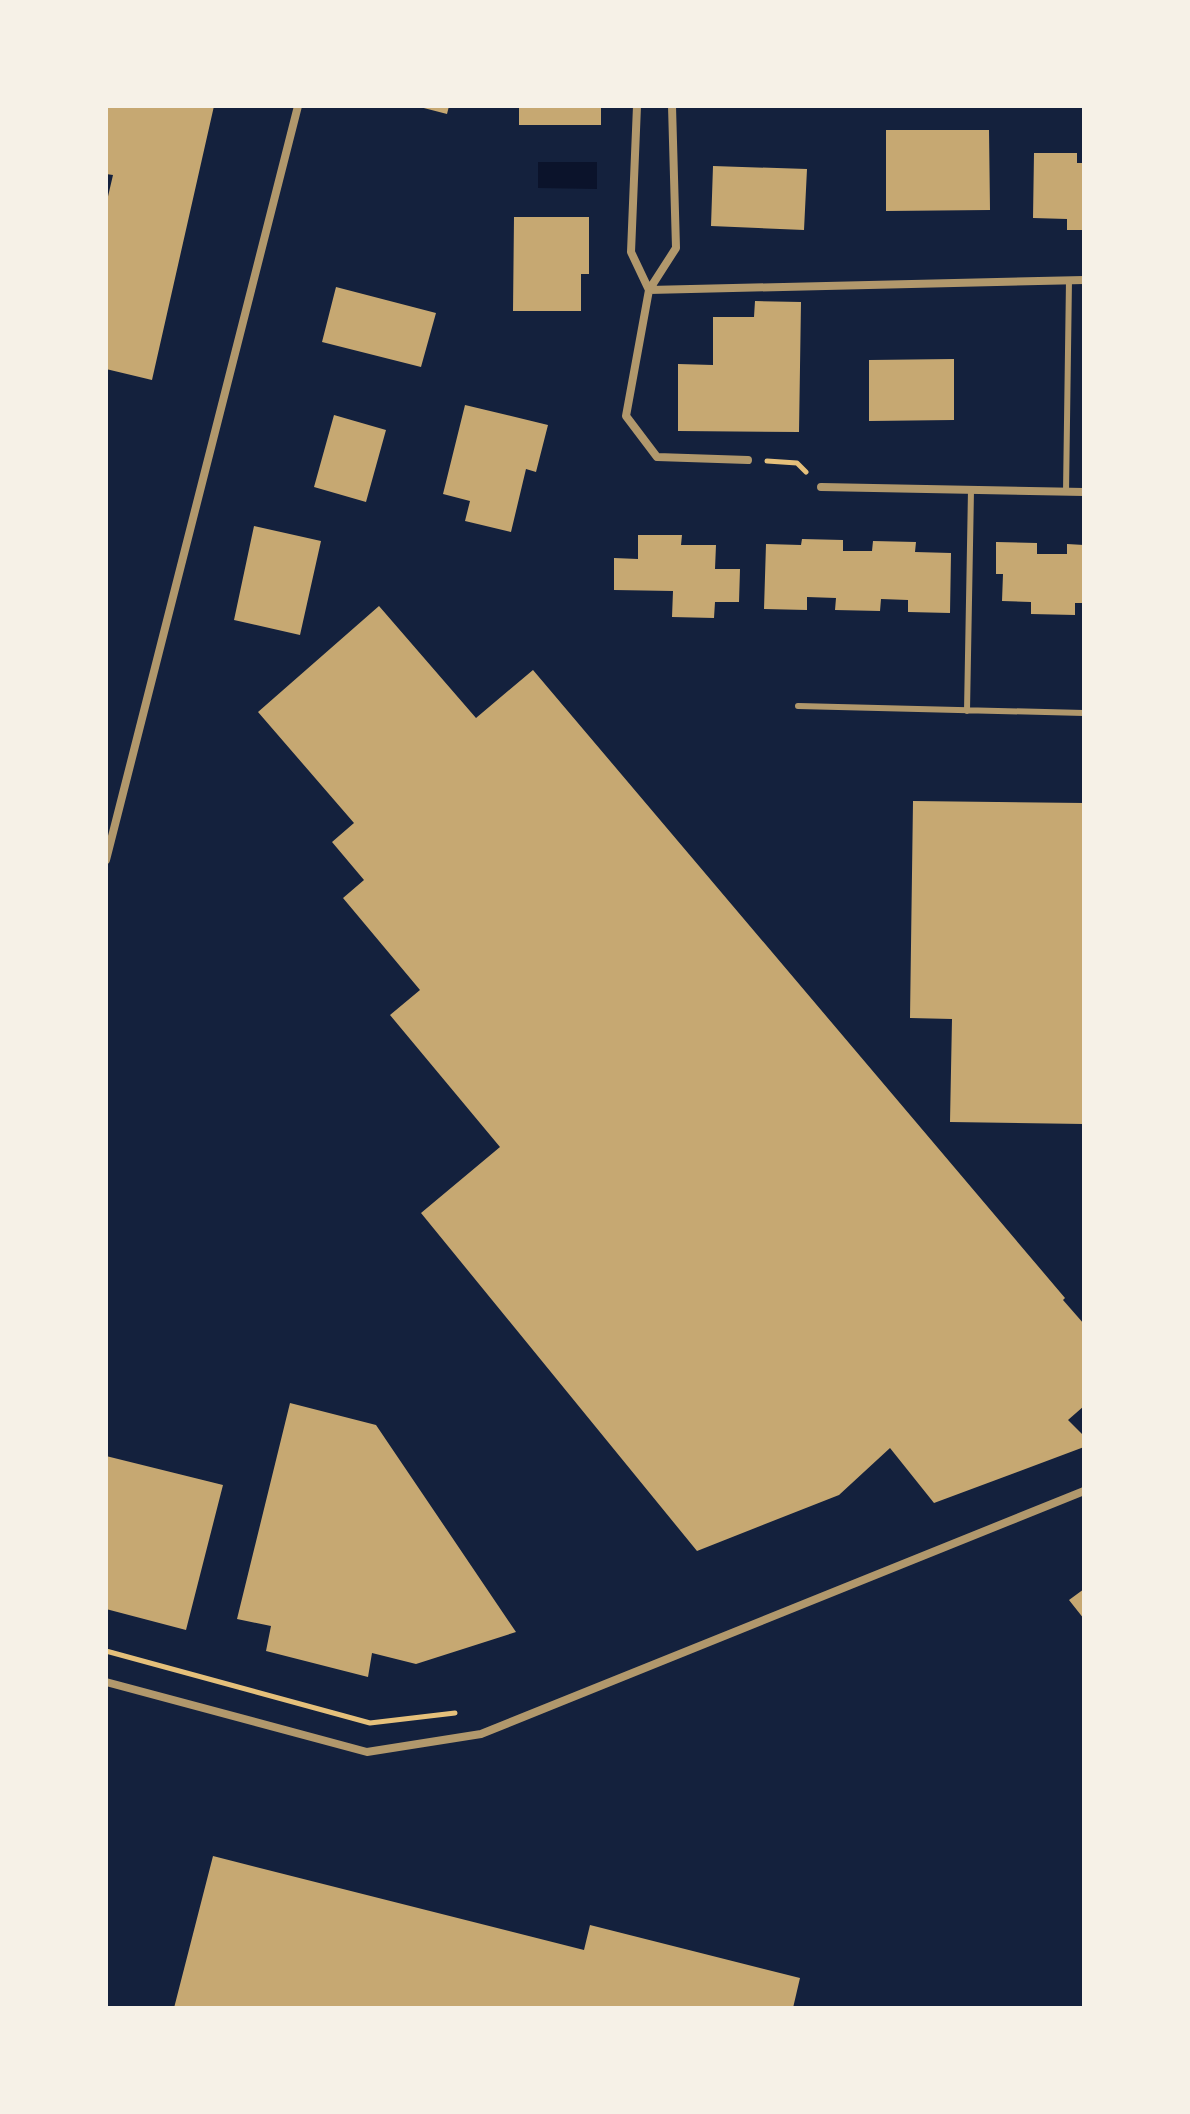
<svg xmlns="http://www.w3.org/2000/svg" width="1190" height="2114" font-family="'Work Sans',sans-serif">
	<rect width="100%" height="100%" fill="#14213d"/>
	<path fill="#0b132b" d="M538 162H597V189L538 188Z"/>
	<path fill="#c6a872" d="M106 106H214L152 380 106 369V205L113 175 106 174Z
		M416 106H449L447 114Z
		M519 106H601V125H519Z
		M886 130H989L990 210 886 211Z
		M1034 153H1077V163H1084V230H1067V219L1033 218Z
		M713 166 807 169 804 230 711 226Z
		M514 217H589V274H581V311H513Z
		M336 287 436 313 421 367 322 342Z
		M755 301 801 302 799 432 678 431V364L713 365V317H754Z
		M954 359V420L869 421V360Z
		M465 405 548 425 536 472 526 469 511 532 465 521 470 501 443 494Z
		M334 415 386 430 366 502 314 487Z
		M254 526 321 541 300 635 234 620Z
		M638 535H682L681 545H716L715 569H740L739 602H715L714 618 672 617 673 591 614 590V558L638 559Z
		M802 539 843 540V551H872L873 541 916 542 915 552 951 553 950 613 908 612V600L881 599 880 611 835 610 836 598 807 597V610L764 609 766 544 801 545Z
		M996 542 1037 543V554H1067V544L1084 545V603H1075V615L1031 614V602L1002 601 1003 574H996Z
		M379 606 476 718 533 670 1065 1298 1063 1300 1084 1324V1406L1068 1420 1084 1436V1447L934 1503 890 1448 839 1495 697 1551 421 1213 500 1147 390 1015 420 990 343 898 364 880 332 842 354 823 258 712Z
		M913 801 1084 803V1124L950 1122 952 1019 910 1018Z
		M290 1403 376 1425 516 1632 416 1664 372 1653 368 1677 266 1651 271 1626 237 1619Z
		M106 1456 223 1485 186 1630 106 1609Z
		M1084 1589V1619L1069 1600Z
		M213 1856 584 1950 590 1925 800 1978 793 2008H174Z"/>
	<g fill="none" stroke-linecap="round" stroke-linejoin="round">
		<path stroke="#e5c07b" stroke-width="5" d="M767 461 797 463 806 472
			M106 1651 370 1723 455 1713"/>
		<path stroke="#b1986c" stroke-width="6" d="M1066 492 1069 280
			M798 706 1084 713
			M967 711 971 490"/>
		<path stroke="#b1986c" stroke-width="8" d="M637 106 631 252 649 290
			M649 290 676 248 672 106
			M748 460 657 457 626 416 649 290 1084 280
			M821 487 1084 492
			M106 860 298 106
			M106 1682 367 1752 481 1734 1084 1491"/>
	</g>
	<rect width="1190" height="2114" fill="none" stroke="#f6f1e7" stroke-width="216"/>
</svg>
